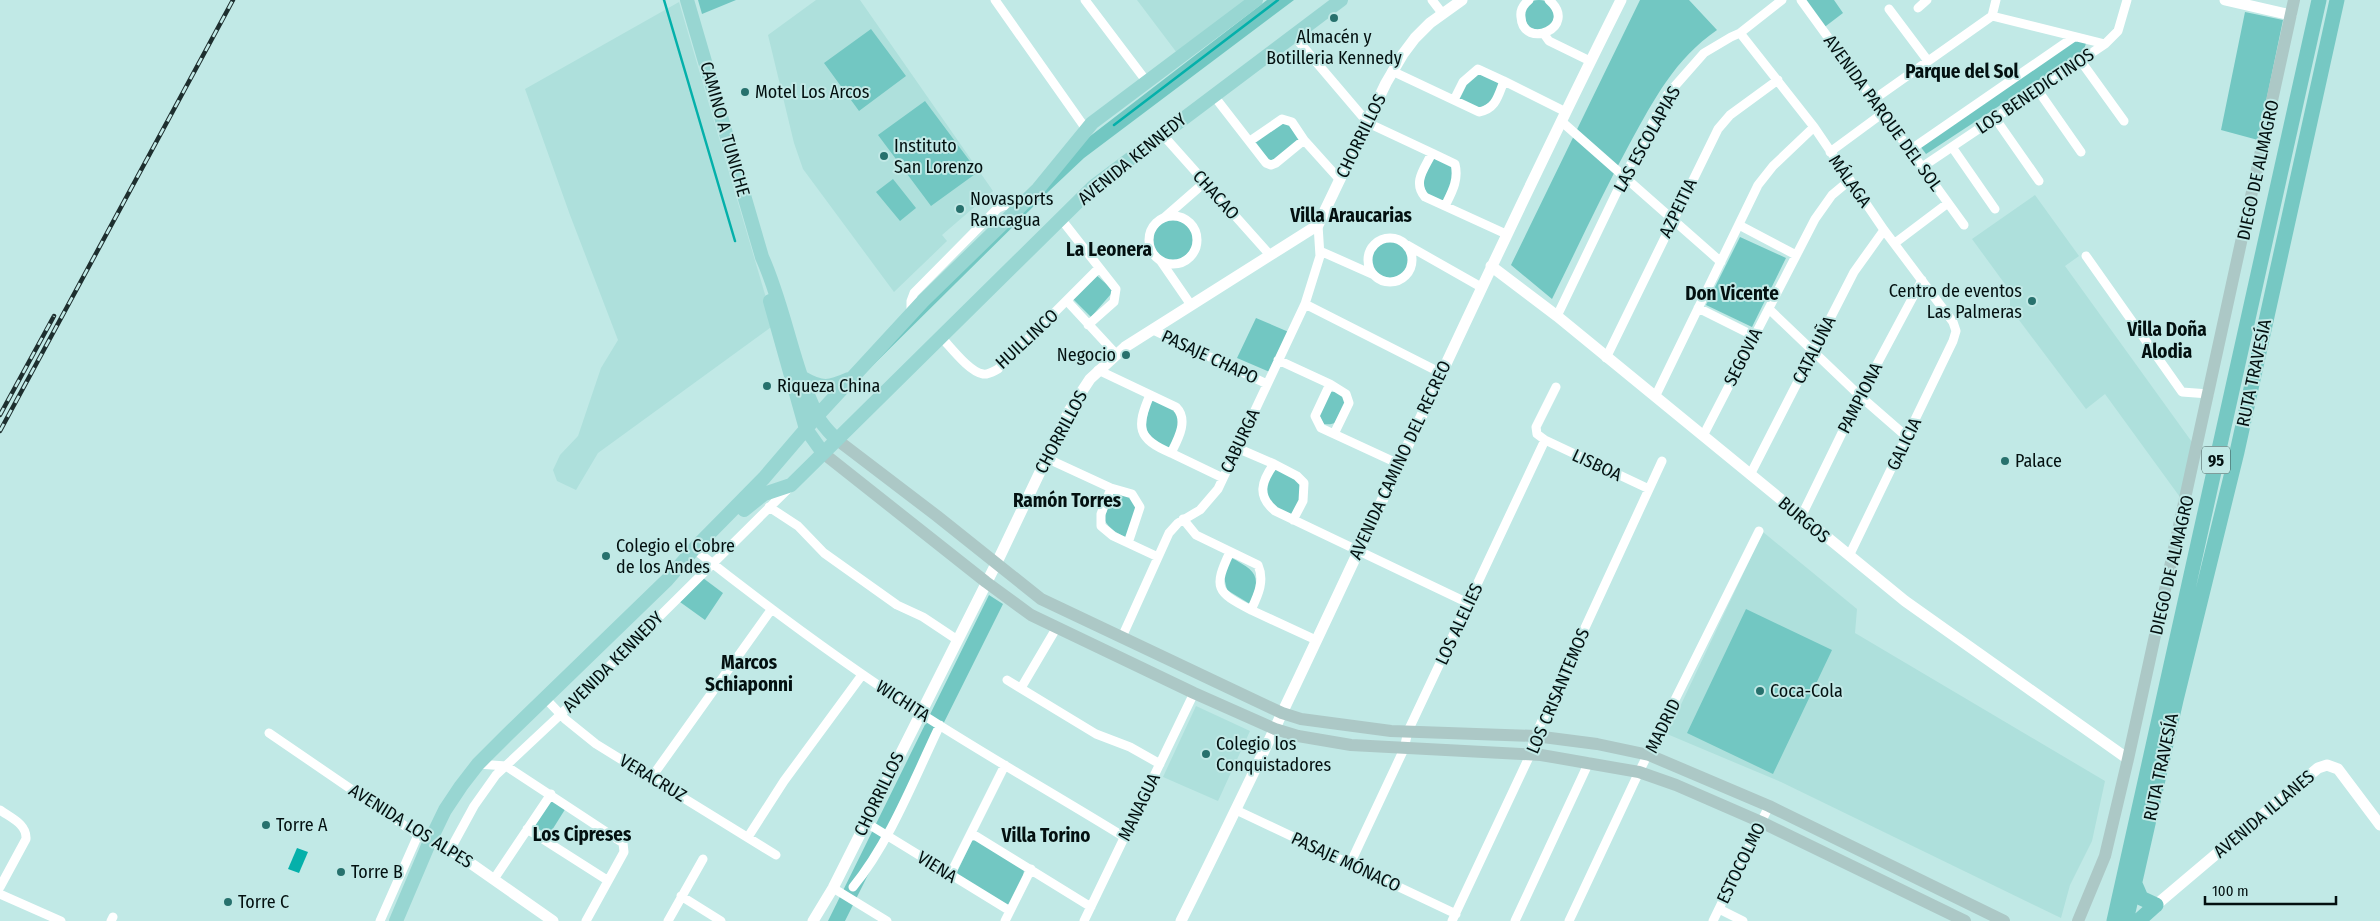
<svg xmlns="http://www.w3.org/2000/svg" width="2380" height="921" font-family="'Fira Sans Condensed',sans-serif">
	<rect width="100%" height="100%" fill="#c1e9e6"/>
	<path fill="#aee0dc" d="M816 0H860L993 191 942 235 947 241 894 292 803 169 794 143 768 35Z
		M1137 0H1249L1177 53Z
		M679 2 774 325 598 453 576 490 557 481 553 470 560 455 578 436 601 368 618 340 570 215 525 89Z
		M2035 195 2079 256 2065 266 2197 449 2185 504 2105 394 2086 409 2010 308V291L1972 239Z
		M1763 532 1857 609 1855 633 2105 781 2092 841 2070 885 2061 918 1781 782 1667 734Z
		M1196 706 1250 731 1218 801 1163 777Z"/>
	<path fill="#72c7c2" d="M698 0H736L702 14Z
		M1267 0H1294L1084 158 1049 191 863 375 906 321 1089 137Z
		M1640 0H1689L1717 30C1674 60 1655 98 1630 143 1602 194 1578 247 1552 299L1511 265Z
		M1801 0H1834L1843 13 1822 29Z
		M1524 15a15 15 0 1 1 30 0a15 15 0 1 1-30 0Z
		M2245 12 2283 20 2258 140 2221 130Z
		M871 29 906 76 859 111 824 63Z
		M2075 40 2086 43 2084 50 1926 154 1920 146Z
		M1479 72 1500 83 1493 100 1479 109 1458 99 1466 84Z
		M925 101 978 172 931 206 878 135Z
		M1282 121 1286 122 1301 140 1272 163 1253 142Z
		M1433 157 1453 166 1454 177 1444 203 1427 195 1421 180Z
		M893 179 916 208 900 221 876 192Z
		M1153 240a20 20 0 1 1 40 0a20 20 0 1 1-40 0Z
		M1740 237 1786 258 1752 327 1706 305Z
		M1371 260a19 19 0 1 1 38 0a19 19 0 1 1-38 0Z
		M1095 274 1112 289 1111 294 1091 317 1073 299Z
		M1256 318 1291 333 1272 373 1237 358Z
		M1330 392H1339L1346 402C1340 416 1341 426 1324 424L1319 415Z
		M1152 399 1174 409 1180 423 1170 449C1141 436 1143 427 1152 399Z
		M1274 468 1295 478 1301 484V495L1293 516C1273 507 1270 506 1265 485Z
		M1114 490 1130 497 1137 508 1127 538C1117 533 1109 529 1104 519Z
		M1230 557C1256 571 1262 575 1250 604L1227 590 1224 577Z
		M703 578 723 593 705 620 680 602Z
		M989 595 1003 604 845 921H828Z
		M1746 609 1832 650 1773 774 1687 733Z
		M554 794 569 803 549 835 533 826Z
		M976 840 1024 870C1023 880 1017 898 1008 905L958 876 957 872 972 841Z"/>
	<path fill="#04b0aa" d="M297 848 308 852 299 873 288 869Z"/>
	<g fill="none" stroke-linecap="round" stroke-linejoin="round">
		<path stroke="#04b0aa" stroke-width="2.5" d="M664 0 735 241
			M1114 125 1278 0"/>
		<path stroke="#fff" stroke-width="9" d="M995 0 1086 129
			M1085 0 1147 82
			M1432 0 1442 13
			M1529 0C1524 4 1520 10 1521 17 1523 51 1580 27 1549 0
			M1801 0 1964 225
			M1918 8 1927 0
			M1889 9 1928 61
			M1992 16 2105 44
			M1740 33 1814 127 1884 230 1953 322 1956 331 1953 341 1849 556
			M1544 34 1549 41 1590 61
			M1294 36 1368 123 1432 153C1425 168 1412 182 1425 197L1506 234
			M2080 60 2124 121
			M1392 71 1479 112C1496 109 1498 96 1504 81L1566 112
			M2037 89 2081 152
			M1214 96 1266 163 1271 165 1276 163 1304 140 1340 180
			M1454 100 1463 82 1478 69 1504 81
			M1873 100 1992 16 1996 0
			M1995 118 2039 181
			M1561 121 1721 262
			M1162 134 1270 255
			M1250 141 1282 119 1292 122 1304 140
			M1952 147 1995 209
			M1910 150 2074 37
			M1830 152 1883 113
			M1432 153 1455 164C1459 180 1452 192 1445 206
			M1922 167 2105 44 2118 31 2127 0
			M1149 240a24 24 0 1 1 48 0a24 24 0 1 1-48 0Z
			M1165 217 1204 183
			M1061 219 1116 289 1114 302 1088 325
			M1739 225 1796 255
			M1368 260a22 22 0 1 1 44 0a22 22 0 1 1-44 0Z
			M1895 243 1948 203
			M1407 245 1481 287
			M1320 251 1374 275
			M2086 256 2182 392 2209 394
			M1160 260 1191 305
			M1067 301 1116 354
			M1305 304 1441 373
			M1698 308 1754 336
			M1769 309 1860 396 1907 437
			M911 315V301L914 293 998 208 1005 205 1020 208
			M1557 316 1624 177 1667 95 1704 53 1731 37 1740 33 1782 0
			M1153 330 1267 384
			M940 336C950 346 969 372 983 374 988 375 994 371 998 369L1099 268
			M1606 358 1718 129 1730 115 1778 80
			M1278 360 1330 384 1315 416 1321 428 1399 464
			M1098 370 1176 407C1189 420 1178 439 1171 453 1137 439 1136 427 1150 395
			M1330 384 1346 394 1349 403 1334 434
			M1556 387 1536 427 1537 434 1545 440 1649 489
			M1655 397 1758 185 1773 166 1814 127
			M1703 436 1815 219 1832 195 1850 180
			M1237 448 1274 464C1261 482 1257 496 1275 511L1468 603
			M1171 453 1223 478
			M1046 458 1111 488 1101 514V526L1113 536 1158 557
			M1274 464 1297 476 1304 483 1303 501 1293 520
			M1750 475 1854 272 1884 230
			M1111 488 1132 494 1140 507 1128 543
			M769 507 798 526 824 553 897 605 923 617 956 639
			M1801 517 1860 396 1922 280
			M1183 519 1196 535 1258 565C1265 581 1258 595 1251 610L1316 640
			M694 549C766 606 840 661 917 711 985 755 1056 795 1124 837
			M1230 552C1213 588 1216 592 1251 610
			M1122 637 1169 533 1178 523 1200 510 1218 489 1305 304 1320 256 1318 225
			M1007 680 1096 734 1130 747 1160 764
			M1021 688 1057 627
			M545 698 565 719 596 744 776 855
			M269 733 418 835 430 841
			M478 764 506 766 623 843 624 852 586 921
			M651 778 771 610
			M0 810C11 818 27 824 26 839L0 887
			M1236 810 1456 914
			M865 822 1010 911
			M527 829 607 880
			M971 833 1091 907
			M748 837 784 781 862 675
			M450 850 474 806 496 775 560 715 788 489
			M1350 864 1404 749 1408 731 1545 440
			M950 875 1005 765
			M494 879 551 794
			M853 887C890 842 915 777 940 725
			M833 888 887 921
			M0 894 61 921
			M681 896 721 921
			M1719 909 1743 921
			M111 921 113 917
			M380 921 418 835
			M668 921 703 859
			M1005 921 1031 869
			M1084 921 1194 693
			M1452 921 1530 755 1535 736 1662 461
			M1515 921 1589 762
			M1569 921 1639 772 1759 531
			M1713 921 1769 806"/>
		<path stroke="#fff" stroke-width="11" d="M2225 0 2291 15
			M1491 266 1557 316 1905 601 2128 759
			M430 841 456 853 553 921
			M2156 905 2318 768 2327 765 2338 769 2380 825
			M813 921 833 888 1000 556 1069 411 1090 379 1125 347 1318 225 1386 83 1403 54 1415 38 1430 23 1462 0
			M1181 921C1333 616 1469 304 1621 0"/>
		<path stroke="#acc8c6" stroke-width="12" d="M836 439 937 516 1041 599 1282 713 1301 719 1391 731 1535 736 1597 744 1649 755 1769 806 2004 921
			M823 453 986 582 1031 615 1194 693 1275 729 1298 736 1351 745 1541 755 1639 772 1676 785 1761 822 1965 921
			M2078 921 2105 856 2128 759 2294 0"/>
		<path stroke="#98d6d2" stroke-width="14" d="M687 0 762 257C785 308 792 365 817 415 821 424 829 432 836 439
			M770 301 806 429 823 453
			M803 378C822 389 829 388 849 379
			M744 510 764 494 791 485 1094 186 1341 0
			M396 921 430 841 445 810 461 786 478 764 507 735 667 580 694 549 764 478 817 416 923 301 1038 189 1092 123 1256 0"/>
		<path stroke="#76c8c3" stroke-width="15" d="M2135 884 2141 898 2156 905
			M2114 921 2319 0
			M2126 921 2176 700 2237 452 2337 0
			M2138 921 2156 905"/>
		<defs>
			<path id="rail" d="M0 415 54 316
				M0 431 233 0"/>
		</defs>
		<use href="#rail" stroke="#1e2f2f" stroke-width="4.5"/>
		<use href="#rail" stroke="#c1e9e6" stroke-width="2.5" stroke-dasharray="8" stroke-linecap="butt"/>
	</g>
	<g fill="#27716d" stroke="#c1e9e6" stroke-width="2">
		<circle cx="1334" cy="18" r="5"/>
		<circle cx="745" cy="92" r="5"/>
		<circle cx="884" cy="156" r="5"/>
		<circle cx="960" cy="209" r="5"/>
		<circle cx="2032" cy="301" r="5"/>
		<circle cx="1126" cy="355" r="5"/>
		<circle cx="767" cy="386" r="5"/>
		<circle cx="2005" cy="461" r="5"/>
		<circle cx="606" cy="556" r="5"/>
		<circle cx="1760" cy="691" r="5"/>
		<circle cx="1206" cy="754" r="5"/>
		<circle cx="266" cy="825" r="5"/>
		<circle cx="341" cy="872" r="5"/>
		<circle cx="228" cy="902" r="5"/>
	</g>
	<g text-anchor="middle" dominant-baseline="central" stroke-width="4" stroke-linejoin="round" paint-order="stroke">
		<rect fill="#c1e9e6" stroke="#3c5150" stroke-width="1" x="2202" y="446.5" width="28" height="27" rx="4"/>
		<g font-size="16" font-weight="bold" fill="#031010">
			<text x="2216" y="460">95</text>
		</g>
		<g font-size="18" fill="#031010" stroke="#c1e9e6" text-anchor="start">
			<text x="1334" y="37" text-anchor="middle">Almacén y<tspan x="1334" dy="21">Botilleria Kennedy</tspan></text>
			<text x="755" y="92">Motel Los Arcos</text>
			<text x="894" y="146">Instituto<tspan x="894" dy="21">San Lorenzo</tspan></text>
			<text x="970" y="199">Novasports<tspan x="970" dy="21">Rancagua</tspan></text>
			<text x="2022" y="291" text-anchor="end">Centro de eventos<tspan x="2022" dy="21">Las Palmeras</tspan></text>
			<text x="1116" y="355" text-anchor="end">Negocio</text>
			<text x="777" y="386">Riqueza China</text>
			<text x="2015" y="461">Palace</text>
			<text x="616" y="546">Colegio el Cobre<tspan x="616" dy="21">de los Andes</tspan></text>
			<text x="1770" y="691">Coca-Cola</text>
			<text x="1216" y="744">Colegio los<tspan x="1216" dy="21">Conquistadores</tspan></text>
			<text x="276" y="825">Torre A</text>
			<text x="351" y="872">Torre B</text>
			<text x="238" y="902">Torre C</text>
		</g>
		<g font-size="18" fill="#031010" stroke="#c1e9e6">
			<text transform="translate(2035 91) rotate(-34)">LOS BENEDICTINOS</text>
			<text transform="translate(1883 113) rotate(54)">AVENIDA PARQUE DEL SOL</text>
			<text transform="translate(725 129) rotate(74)">CAMINO A TUNICHE</text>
			<text transform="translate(1361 136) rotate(-64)">CHORRILLOS</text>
			<text transform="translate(1647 139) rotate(-61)">LAS ESCOLAPIAS</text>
			<text transform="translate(1132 159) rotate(-39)">AVENIDA KENNEDY</text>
			<text transform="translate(2258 170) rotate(-78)">DIEGO DE ALMAGRO</text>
			<text transform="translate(1850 181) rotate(55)">MÁLAGA</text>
			<text transform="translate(1216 195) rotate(48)">CHACAO</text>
			<text transform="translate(1678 208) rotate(-64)">AZPEITIA</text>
			<text transform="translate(1027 339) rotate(-43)">HUILLINCO</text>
			<text transform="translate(1814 350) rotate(-63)">CATALUÑA</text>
			<text transform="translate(1210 357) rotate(25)">PASAJE CHAPO</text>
			<text transform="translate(1743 357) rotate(-63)">SEGOVIA</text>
			<text transform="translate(2254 373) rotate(-78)">RUTA TRAVESÍA</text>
			<text transform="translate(1860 398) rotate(-63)">PAMPIONA</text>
			<text transform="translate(1061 432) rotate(-62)">CHORRILLOS</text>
			<text transform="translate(1240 441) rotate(-65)">CABURGA</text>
			<text transform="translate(1904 444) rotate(-64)">GALICIA</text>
			<text transform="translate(1400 460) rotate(-65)">AVENIDA CAMINO DEL RECREO</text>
			<text transform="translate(1597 465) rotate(25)">LISBOA</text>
			<text transform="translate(1804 520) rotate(40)">BURGOS</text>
			<text transform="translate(2172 565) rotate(-77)">DIEGO DE ALMAGRO</text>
			<text transform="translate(1459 624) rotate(-65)">LOS ALELIES</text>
			<text transform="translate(613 662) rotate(-45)">AVENIDA KENNEDY</text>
			<text transform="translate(1558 691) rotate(-67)">LOS CRISANTEMOS</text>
			<text transform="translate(903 701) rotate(33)">WICHITA</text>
			<text transform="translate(1663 726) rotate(-64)">MADRID</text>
			<text transform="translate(2161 767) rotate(-78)">RUTA TRAVESÍA</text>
			<text transform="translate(653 778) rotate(31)">VERACRUZ</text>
			<text transform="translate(879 794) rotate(-64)">CHORRILLOS</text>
			<text transform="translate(1139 807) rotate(-64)">MANAGUA</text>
			<text transform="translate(2264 814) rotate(-40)">AVENIDA ILLANES</text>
			<text transform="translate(411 826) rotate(32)">AVENIDA LOS ALPES</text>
			<text transform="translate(1346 862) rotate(25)">PASAJE MÓNACO</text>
			<text transform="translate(1741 863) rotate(-64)">ESTOCOLMO</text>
			<text transform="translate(937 867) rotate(32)">VIENA</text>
		</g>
		<g font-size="19" font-weight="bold" fill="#031010" stroke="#c1e9e6">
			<text x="1962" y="71">Parque del Sol</text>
			<text x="1351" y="215">Villa Araucarias</text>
			<text x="1109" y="249">La Leonera</text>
			<text x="1732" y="293">Don Vicente</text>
			<text x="2167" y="329">Villa Doña<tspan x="2167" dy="22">Alodia</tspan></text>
			<text x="1067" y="500">Ramón Torres</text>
			<text x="749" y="662">Marcos<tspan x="749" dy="22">Schiaponni</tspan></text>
			<text x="582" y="834">Los Cipreses</text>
			<text x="1046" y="835">Villa Torino</text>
		</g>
	</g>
	<path d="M2205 896v8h131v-8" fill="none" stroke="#031010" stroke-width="2.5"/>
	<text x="2212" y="896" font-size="15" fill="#031010" stroke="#c1e9e6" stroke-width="4" paint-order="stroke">100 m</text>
</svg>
